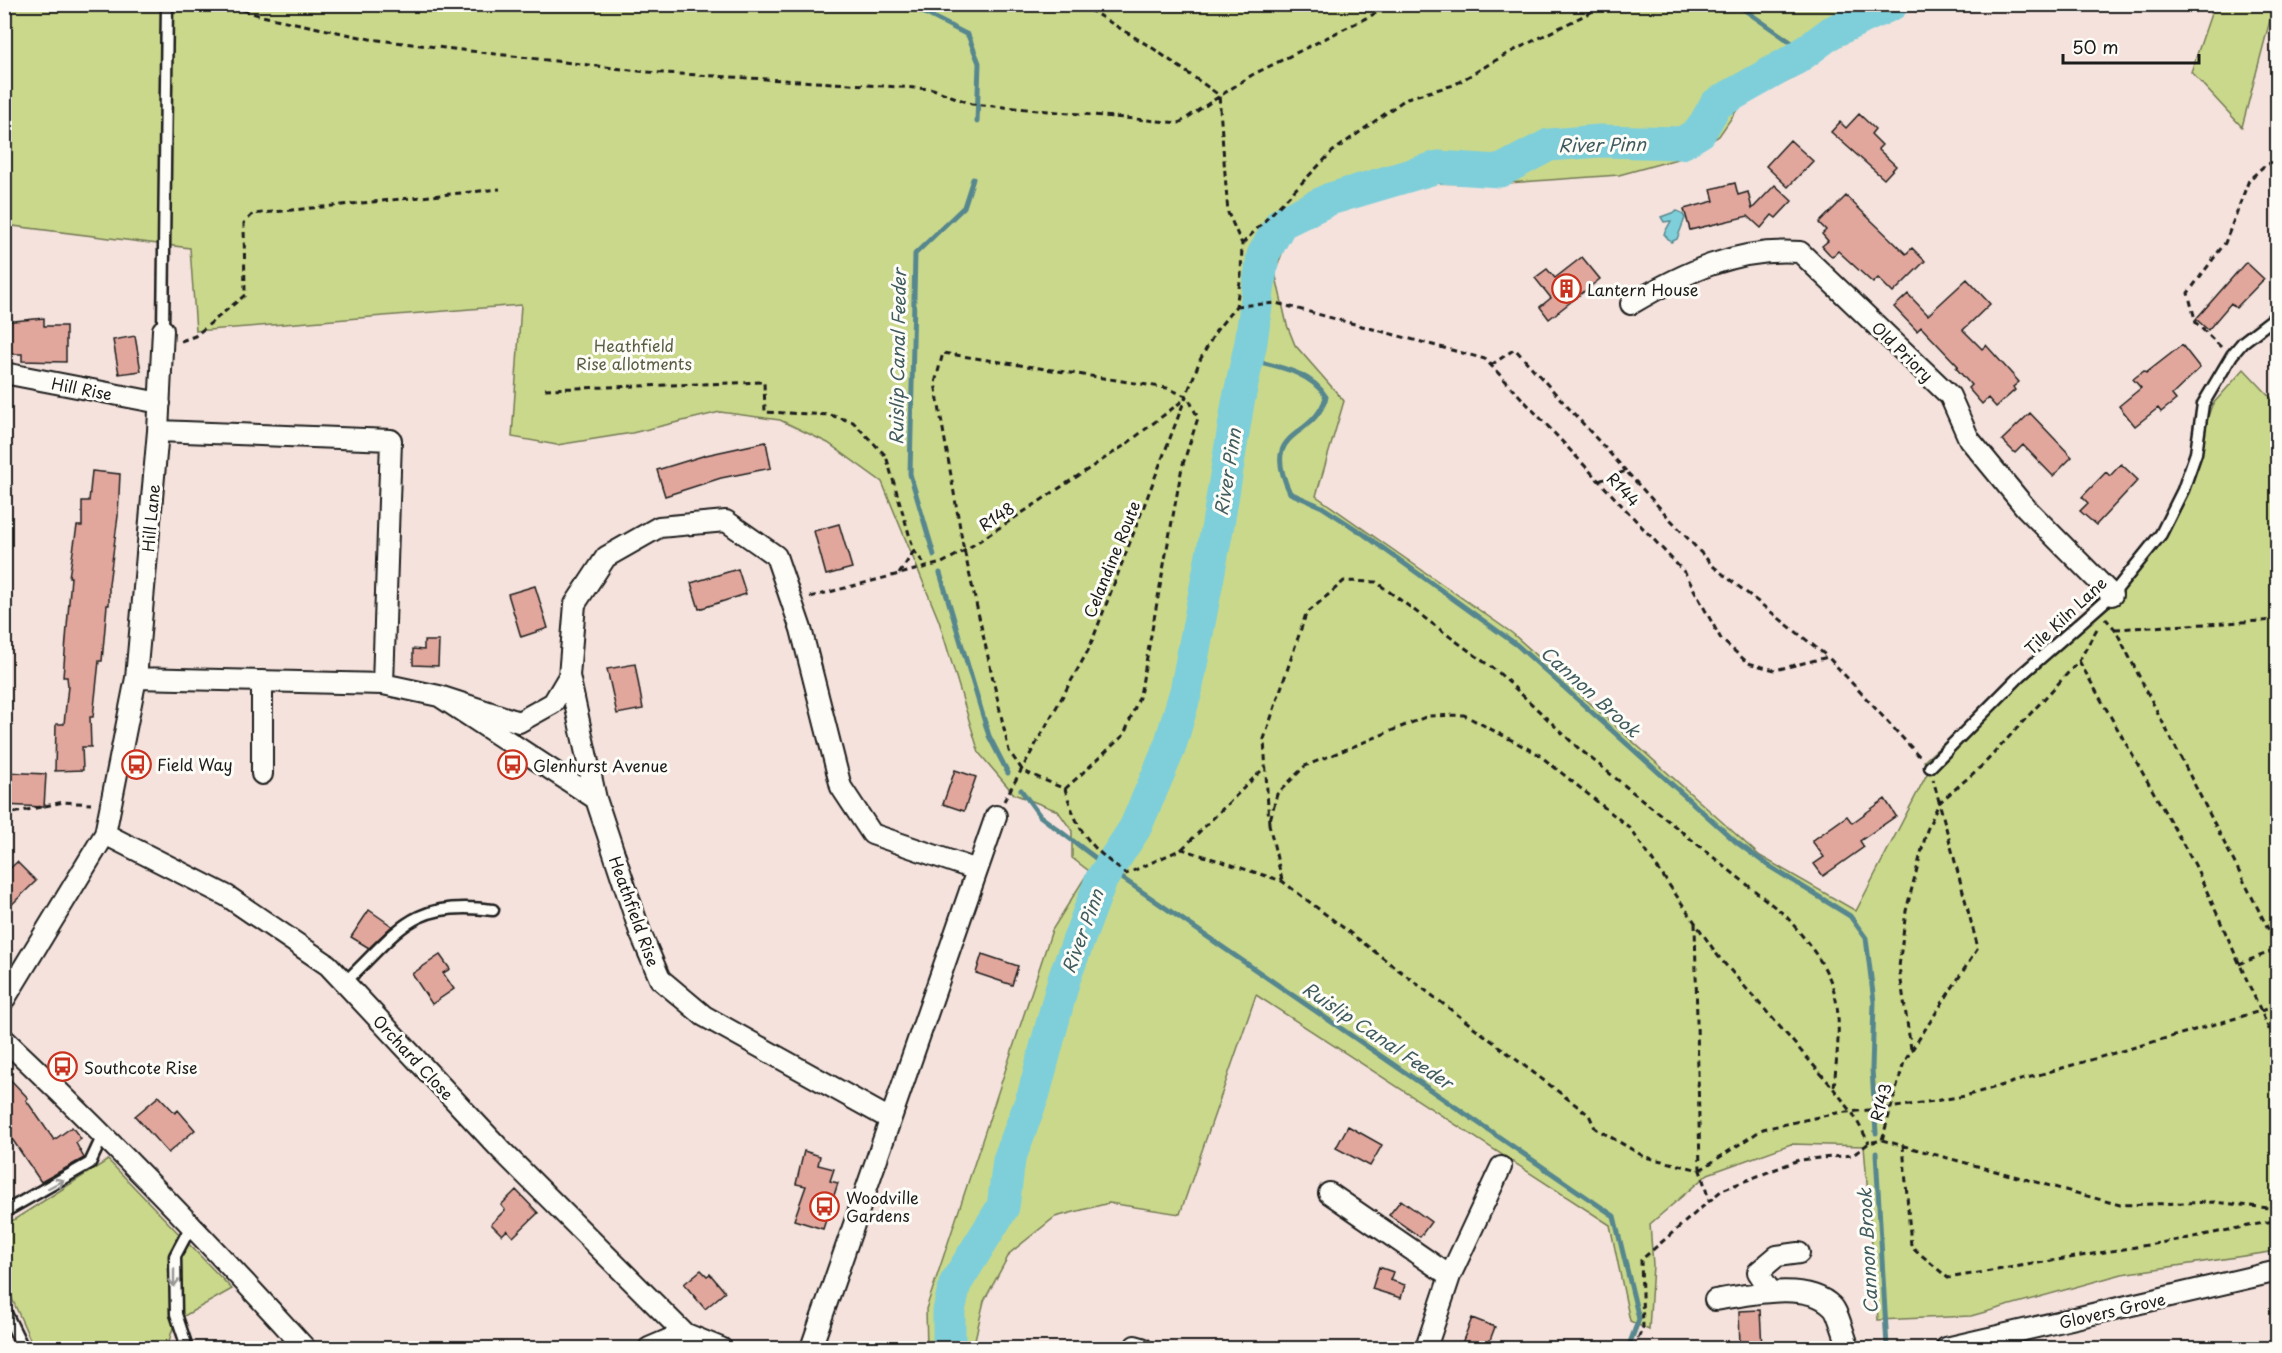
<svg xmlns="http://www.w3.org/2000/svg" width="2282" height="1353" font-family="'Playpen Sans',sans-serif">
	<rect width="100%" height="100%" fill="#f5e2dc"/>
	<filter id="ink" filterUnits="userSpaceOnUse"><feTurbulence type="fractalNoise" baseFrequency=".0167" numOctaves="2"/><feDisplacementMap in="SourceGraphic" scale="12" xChannelSelector="R" yChannelSelector="G"/><feConvolveMatrix kernelMatrix="1 2 1 2 8 2 1 2 1" color-interpolation-filters="sRGB"/></filter>
	<g filter="url(#ink)">
		<path fill="#cad88b" stroke="#737a54" stroke-width="1.5" d="M5 5H1908L1900 15 1837 47 1792 79 1741 104 1719 136 1688 156 1619 175 1493 184 1414 183 1347 210 1316 216 1291 230 1275 272 1287 325 1295 345 1344 401 1316 496 1512 633 1760 856 1856 911 1930 768 1924 761 2092 612 2168 534 2199 464 2204 428 2212 405 2244 369 2278 405 2277 1251 2122 1274 1971 1316 1878 1320 1864 1146 1791 1144 1708 1174 1650 1224 1653 1265 1649 1330 1630 1321 1610 1225 1256 995 1180 1214 1109 1203 1055 1217 1010 1253 984 1301 973 1348H927L926 1309 1052 930 1089 871 1072 858V831L1058 811 1014 794 979 753 939 621 882 482 828 443 780 420 720 412 632 433 557 445 512 437 521 305 196 331 190 248 5 225Z
			M2214 5H2274L2242 127 2191 72Z
			M108 1160 232 1289 175 1321 167 1348H34L5 1283 4 1226Z"/>
		<path fill="#7fcfda" stroke="#57878e" stroke-width="1.5" d="M1677 211 1682 213 1685 218 1677 239 1671 242 1664 234 1671 221 1664 222 1661 217Z"/>
		<g fill="none" stroke-linecap="round" stroke-linejoin="round">
			<path stroke="#57878e" stroke-width="5" d="M907 4 968 35 979 63 977 122
				M1736 4 1805 52
				M1247 359C1275 366 1311 371 1326 397 1313 442 1259 427 1290 493L1322 507 1362 533 1517 645 1736 842 1769 866 1850 916 1866 938 1874 1002 1872 1069 1876 1133
				M934 555 910 474 915 254 964 207 973 179
				M940 573 989 736 1008 773
				M1021 790 1040 816 1122 878 1614 1216 1639 1319 1628 1348
				M1876 1153 1887 1347"/>
			<path stroke="#7fcfda" stroke-width="33" d="M949 1348V1311L955 1284 1003 1207 1009 1160 1034 1093 1064 979 1101 880 1135 828 1169 749 1186 691 1218 524 1238 403 1251 342 1263 255 1281 223 1330 199 1438 167 1500 171 1549 145 1600 141 1682 143 1700 132 1716 104 1797 58 1832 32 1892 4"/>
		</g>
		<path fill="#e1a79d" stroke="#1c1c1c" stroke-width="1.5" d="M1859 114 1875 129 1871 134 1882 145 1878 149 1896 166 1884 179 1831 132 1840 122 1846 128Z
			M1790 140 1813 161 1788 187 1766 166Z
			M1735 183 1738 195 1748 192 1752 209 1775 185 1792 201 1776 218 1772 215 1761 228 1748 216 1690 230 1684 209 1714 201 1711 189Z
			M1846 196 1906 254 1912 248 1925 261 1893 293 1878 278 1873 283 1838 251 1832 257 1822 246 1828 241 1822 234 1826 230 1819 223Z
			M1582 257 1600 279 1549 319 1540 307 1551 298 1535 278 1547 269 1555 278Z
			M2246 262 2264 279 2236 308 2231 303 2208 330 2196 319Z
			M1967 279 1990 304 1963 330 1982 349 1986 345 2019 382 2013 387 2015 390 1996 407 1988 398 1982 404 1968 388 1971 385 1956 368 1958 366 1921 327 1917 331 1894 307 1908 294 1928 315Z
			M44 318V326H66V362L22 361V354H4V322Z
			M135 336 141 371 119 374 113 340Z
			M2182 345 2200 368 2172 395 2176 400 2161 412 2158 408 2135 426 2119 406 2141 388 2133 379 2144 371 2146 373Z
			M2030 413 2072 457 2053 476 2023 445 2015 453 2002 440Z
			M766 442 771 468 721 478 665 496 657 470 706 455Z
			M2121 464 2138 480 2096 525 2080 511 2088 503 2082 497 2106 472 2110 476Z
			M92 471 120 474 118 516 109 584V605H107L102 661H99L93 717H90L91 747H82L83 770 55 771 56 724H64L68 686 67 677H63L71 577H69L77 526H82V501H89Z
			M839 524 852 568 826 575 814 531Z
			M738 569 746 594 699 609 691 583Z
			M535 586 548 628 521 637 508 594Z
			M424 641H439L438 666 413 665V649L424 650Z
			M635 664 643 709 617 714 607 669Z
			M955 770 976 777 964 811 943 804Z
			M4 772 46 774 44 807 4 805Z
			M1885 799 1896 816 1860 841 1864 847 1823 876 1814 864 1824 857 1812 841 1847 816 1852 823Z
			M17 862 36 881 4 912V874Z
			M369 910 392 926 369 948 351 937Z
			M982 954 1018 966 1012 985 976 973Z
			M440 955 450 969 443 973 454 989 432 1004 412 974Z
			M4 1073 28 1098 26 1100 54 1140 72 1127 81 1139 76 1143 84 1158 41 1182 4 1127Z
			M159 1096 175 1113 178 1110 195 1130 168 1153 135 1116Z
			M1348 1126 1382 1145 1370 1166 1336 1148Z
			M804 1151 820 1156 818 1165 834 1169 830 1181 838 1183 823 1229 794 1220 806 1186 796 1184Z
			M516 1190 538 1213 513 1237 507 1230 502 1235 491 1224 505 1210 501 1205Z
			M1401 1200 1431 1222 1420 1237 1389 1215Z
			M1379 1267 1393 1272 1390 1280 1405 1285 1401 1298 1372 1289Z
			M701 1270 707 1276 710 1274 725 1292 705 1309 684 1284Z
			M1760 1310 1762 1348H1740L1739 1311Z
			M1472 1318 1495 1327 1487 1348H1460Z"/>
		<g fill="none" stroke-linecap="round" stroke-linejoin="round">
			<defs>
				<path id="lane" d="M163 330 167 4
					M1930 767 2021 675 2112 595 2161 534 2183 490 2196 453 2203 404 2232 355 2243 342 2278 315
					M345 982C399 931 411 899 493 910
					M4 1212 90 1163 104 1133
					M4 1309 23 1348
					M181 1348 185 1341 176 1314 175 1256 192 1224"/>
				<path id="street" d="M1631 304C1683 273 1737 247 1800 252L1950 396 1969 439 2025 507 2112 595
					M4 373 160 403
					M158 431 391 440 383 684
					M136 678 383 684 439 696 519 722 553 703 569 676
					M439 696 596 799 640 932 660 979 704 1016 890 1119
					M262 774V681
					M596 799 569 676 575 604 606 557 659 527 726 521 776 556 801 629 841 787 872 834 977 870
					M105 834 227 896 328 965 502 1151 684 1333
					M4 1000 105 834 136 678 158 431 163 330
					M4 1039C109 1138 208 1241 305 1348
					M1329 1193 1450 1276
					M1771 1292 1758 1272 1777 1256 1799 1253
					M1715 1300C1747 1295 1807 1280 1832 1306 1838 1311 1845 1339 1849 1348
					M649 1348 684 1333 721 1348
					M811 1348 996 816
					M1134 1348 1135 1346 1142 1348
					M1426 1348 1450 1276 1501 1167
					M1946 1348 2278 1271"/>
			</defs>
			<use href="#lane" stroke="#1c1c1c" stroke-width="15"/>
			<use href="#street" stroke="#1c1c1c" stroke-width="24"/>
			<path stroke="#1c1c1c" stroke-width="3" stroke-dasharray="6 4.5" stroke-linecap="butt" d="M223 4 262 16 370 39 647 72 933 89 972 104 1179 123 1252 75 1394 4
				M1242 244 1332 152 1407 98 1454 85 1503 56 1607 4
				M1236 306 1276 303 1485 359 1685 573 1721 639 1748 663 1775 670 1828 657 1921 758
				M181 341 195 336 245 295 244 223 253 214 500 189
				M2221 347 2196 323 2188 293 2225 243 2249 180 2265 165 2278 161
				M1491 365 1515 349 1626 471
				M545 389 764 382 765 412 830 415 853 422 886 456 914 551 927 567
				M1599 481 1626 471 1714 567 1828 657
				M899 574 914 551
				M810 597 942 563 964 551 1125 445 1186 398
				M2105 618 2115 629 2278 948
				M2115 629 2278 620
				M2079 661 2195 865 2278 1049
				M1065 789 1124 735 1140 695 1182 467 1198 418 1188 397 1167 388 943 353 935 383 963 545 1009 751 1023 771 1065 789C1079 834 1088 845 1126 874L1182 849 1282 881 1589 1115 1595 1128 1645 1157 1700 1170 1709 1200
				M1004 801 1089 649 1200 360 1216 331 1236 306 1241 276 1242 244 1228 213 1219 95 1154 49 1080 4
				M4 815 63 802 91 804
				M1269 824 1264 739 1306 614 1344 581 1376 582 1499 673 1577 747 1786 916C1805 939 1828 965 1835 995 1842 1025 1836 1059 1834 1089
				M1182 849 1266 766
				M1282 880 1269 824 1277 794 1305 766 1428 716 1464 715 1538 754 1630 828 1718 956 1829 1083 1852 1112 1869 1143
				M1695 923 1700 1170
				M2239 964 2278 949
				M1911 1049 1899 967 1906 911 1927 830 1939 803 1984 764 2079 661 2098 627
				M1882 1140 2120 1205 2214 1202 2278 1209
				M1903 1145 1911 1246 1948 1278 2184 1239 2278 1220
				M1700 1170 1763 1129 1837 1113 1890 1108 1965 1096 2278 1006
				M1634 1348 1643 1327 1641 1260 1722 1190 1799 1160 1853 1155 1869 1143 1882 1140 1904 1062 1978 948 1933 779"/>
			<use href="#lane" stroke="#fdfcf7" stroke-width="10"/>
			<use href="#street" stroke="#fdfcf7" stroke-width="20"/>
		</g>
		<defs><path id="oneway-shaft" d="M-6 0H5M1.5-3L5.5 0L1.5 3" fill="none" stroke-width="1.6" stroke-linecap="round" stroke-linejoin="round" transform="scale(1.5)"/></defs>
		<g stroke="#989794">
			<use href="#oneway-shaft" transform="translate(56 1184) rotate(-28)"/>
			<use href="#oneway-shaft" transform="translate(174 1278) rotate(90)"/>
		</g>
	</g>
	<defs>
		<symbol id="building-ring" viewBox="-11 -11 22 22"><circle r="9.5" fill="#fdfcf7" stroke="#c8321e" stroke-width="1.5"/><path d="M-4-6H4V6H1V3H-1V6H-4ZM-2.5-4.3h1.7v1.8h-1.7ZM.8-4.3h1.7v1.8H.8ZM-2.5-1h1.7V.8h-1.7ZM.8-1h1.7V.8H.8Z" fill="#c8321e"/></symbol>
		<symbol id="bus-ring" viewBox="-11 -11 22 22"><circle r="9.5" fill="#fdfcf7" stroke="#c8321e" stroke-width="1.5"/><path d="M-5-6H5V4H4V6H2V4H-2V6H-4V4H-5ZM-3.5-4V0h7V-4ZM-3.5 1.2v1.5H-2V1.2ZM2 1.2v1.5H3.5V1.2Z" fill="#c8321e"/></symbol>
	</defs>
	<g fill-rule="evenodd">
		<use href="#building-ring" x="1550" y="272" width="33" height="33"/>
		<use href="#bus-ring" x="120" y="748" width="33" height="33"/>
		<use href="#bus-ring" x="496" y="748" width="33" height="33"/>
		<use href="#bus-ring" x="46" y="1050" width="33" height="33"/>
		<use href="#bus-ring" x="808" y="1190" width="33" height="33"/>
	</g>
	<g text-anchor="middle" dominant-baseline="central" stroke-width="6" stroke-linejoin="round" paint-order="stroke">
		<g font-size="16" fill="#1c1c1c" stroke="#fdfcf7" text-anchor="start">
			<text x="1587" y="289">Lantern House</text>
			<text x="157" y="764">Field Way</text>
			<text x="533" y="765">Glenhurst Avenue</text>
			<text x="84" y="1067">Southcote Rise</text>
			<text x="846" y="1197">Woodville<tspan x="846" dy="18">Gardens</tspan></text>
		</g>
		<g font-size="16" fill="#595e43" stroke="#fdfcf7">
			<text x="634" y="345">Heathfield<tspan x="634" dy="18">Rise allotments</tspan></text>
		</g>
		<g font-size="16" fill="#1c1c1c" stroke="#fdfcf7">
			<text transform="translate(1903 351) rotate(44)">Old Priory</text>
			<text transform="translate(82 388) rotate(11)">Hill Rise</text>
			<text transform="translate(1624 489) rotate(47)">R144</text>
			<text transform="translate(996 516) rotate(-33)">R148</text>
			<text transform="translate(150 518) rotate(-85)">Hill Lane</text>
			<text transform="translate(1111 559) rotate(-68)">Celandine Route</text>
			<text transform="translate(2065 615) rotate(-43)">Tile Kiln Lane</text>
			<text transform="translate(635 911) rotate(70)">Heathfield Rise</text>
			<text transform="translate(414 1057) rotate(47)">Orchard Close</text>
			<text transform="translate(1880 1102) rotate(-74)">R143</text>
			<text transform="translate(2112 1310) rotate(-13)">Glovers Grove</text>
		</g>
		<g font-size="18" font-style="italic" fill="#3f5b5e" stroke="#fdfcf7">
			<text transform="translate(1602 144) rotate(-1)">River Pinn</text>
			<text transform="translate(897 357) rotate(-89)">Ruislip Canal Feeder</text>
			<text transform="translate(1227 472) rotate(-81)">River Pinn</text>
			<text transform="translate(1591 691) rotate(42)">Cannon Brook</text>
			<text transform="translate(1082 931) rotate(-70)">River Pinn</text>
			<text transform="translate(1378 1035) rotate(34)">Ruislip Canal Feeder</text>
			<text transform="translate(1867 1251) rotate(-93)">Cannon Brook</text>
		</g>
	</g>
	<rect width="2282" height="1353" fill="none" stroke="#fdfcf7" stroke-width="24"/>
	<rect x="12" y="12" width="2258" height="1329" fill="none" stroke="#1c1c1c" stroke-width="2" filter="url(#ink)"/>
	<path d="M2063 54v9h136v-9" fill="none" stroke="#1c1c1c" stroke-width="3"/>
	<text x="2072" y="54" font-size="18" fill="#1c1c1c" stroke="#fdfcf7" stroke-width="4.5" paint-order="stroke">50 m</text>
</svg>
